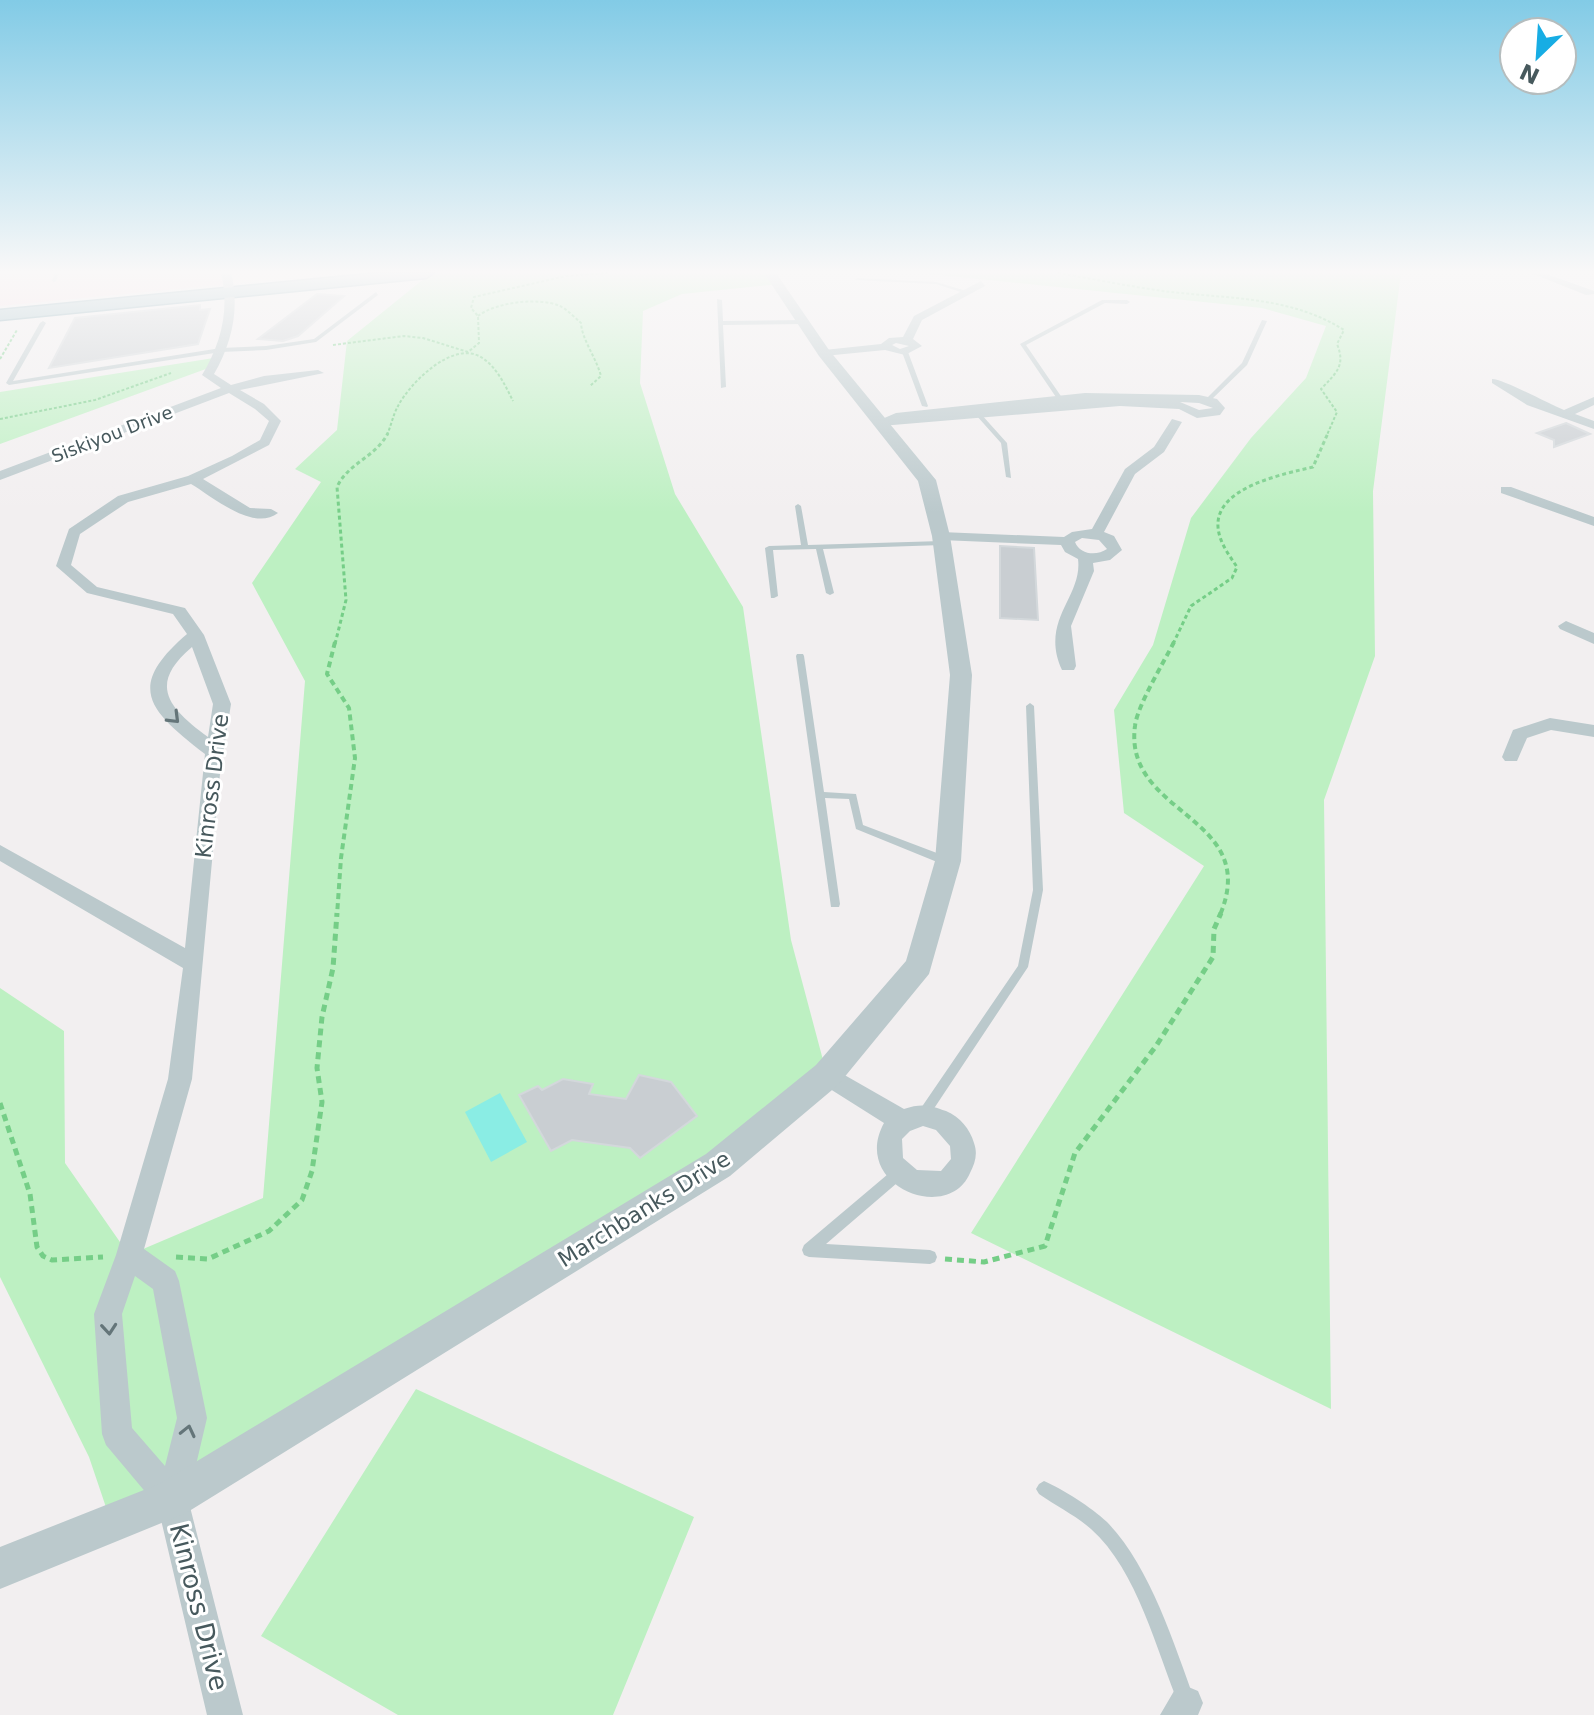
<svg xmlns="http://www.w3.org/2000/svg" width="1594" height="1715" font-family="'DejaVu Sans',sans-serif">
	<rect width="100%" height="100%" fill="#f2eff0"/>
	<path fill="#fcf1e9" d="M226 273H346L230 284Z"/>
	<path fill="#fbe0e5" d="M0 273H226L230 284 0 306Z"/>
	<path fill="#bdf0c2" d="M431 273H770L779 284 682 294 643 311 640 383 675 494 743 607 791 940 827 1075 718 1165 112 1525 89 1457 0 1277V988L64 1031 65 1163 129 1255 263 1198 305 681 252 583 321 482 295 469 337 430 347 341Z
		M920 273H1401L1373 491 1375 656 1324 800 1331 1409 971 1233 1204 866 1124 813 1114 710 1153 645 1191 518 1251 438 1306 378 1326 326 1262 308Z
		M220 357 214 366 0 444V392Z
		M416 1389 694 1517 613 1715H398L261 1636Z"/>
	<path fill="#8aede4" d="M500 1093 527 1142 491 1162 465 1112Z"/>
	<path fill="#c9ced2" stroke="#d3d8db" stroke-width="2" d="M317 294 344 296 298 336 283 341 258 339Z
		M200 305V310L210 309 198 344 49 368 75 318Z
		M1566 423 1590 434 1554 447V440L1537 433Z
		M1000 546 1034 548 1038 620 1000 618Z
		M639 1075 671 1082 697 1116 640 1158 630 1148 572 1140 551 1151 519 1095 538 1086 542 1090 563 1079 593 1084 589 1094 626 1099Z"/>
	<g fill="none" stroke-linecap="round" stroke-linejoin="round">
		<defs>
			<path id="trunk" d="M378 273H434L426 278 0 320V310Z"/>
		</defs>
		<use href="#trunk" stroke="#719daa" stroke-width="3"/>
		<path stroke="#75ce87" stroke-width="2" stroke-dasharray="3 2" stroke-linecap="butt" d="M1058 273C1093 279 1128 286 1163 291 1224 299 1289 295 1344 330L1337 344C1346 366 1336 373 1321 389L1337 412 1327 435
			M478 316C496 302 539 297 560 306 568 310 575 318 581 323 582 340 596 357 601 376L590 386
			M333 345 404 336 423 338 468 352 479 343 478 316 471 308 474 297 566 276 609 273
			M0 359 17 330
			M0 419 95 400 171 373
			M387 435C391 426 393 415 398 406 410 383 451 342 479 356 496 365 505 385 513 401"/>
		<path stroke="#75ce87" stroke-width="3" stroke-dasharray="4 3" stroke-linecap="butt" d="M335 644 346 600 337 487C348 463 376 457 388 433
			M1173 644 1191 606 1232 578 1237 567C1229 555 1219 542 1218 527 1215 487 1284 474 1313 467L1328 433"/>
		<path stroke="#75ce87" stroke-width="4" stroke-dasharray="6 4" stroke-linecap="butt" d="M335 642 327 674 349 708 355 758 341 858 337 915
			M1174 642C1164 662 1137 706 1135 726 1123 816 1262 815 1220 915"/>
		<path stroke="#75ce87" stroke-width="5" stroke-dasharray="7 5" stroke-linecap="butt" d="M0 1103 30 1194 37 1247 43 1256 52 1260 103 1257
			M176 1257 208 1259 269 1231 302 1200 312 1171 322 1102 317 1068 322 1017 333 968 337 913
			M945 1259 984 1262 1045 1246 1075 1153 1156 1046 1213 957 1214 929 1221 913"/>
		<path fill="#bbc9cc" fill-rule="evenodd" d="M55 273H59L56 281 54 282 52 281Z
			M857 278 936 282 970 292 967 294 936 284 855 280Z
			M376 292 378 295 316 342 266 350 221 352 9 385 6 383 40 323 43 321 46 323 13 381 221 348 266 346 314 339Z
			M717 299 722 300 723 321 804 320 807 322 804 324 723 325 726 387 721 388Z
			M1102 300H1127L1130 302 1127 304 1105 303 1026 345 1067 405 1062 406 1020 344Z
			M1262 320 1267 321 1247 365 1210 401H1206V399L1242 363Z
			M905 350 908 352 928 406 927 407 922 406 902 352Z
			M975 407H979L981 414 1007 443 1011 478 1006 477 1001 443 976 415Z
			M798 504 801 506 808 545 942 541 946 543 942 545 823 549 834 593 830 595 826 593 816 549 773 550 778 596 774 598H771L765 548 769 546 801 545 795 506Z
			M797 654H803L804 656 824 792 856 794 863 825 950 858 951 861 950 864H942L856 829 849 799 825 798 840 904 839 907H831L796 656Z
			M1030 703 1034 706 1043 890 1028 967 927 1119 923 1121 919 1119 917 1115 919 1111 1018 966 1033 890 1026 706Z
			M899 1167 904 1169 905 1173 904 1177 826 1244 930 1250 935 1252 937 1257 935 1262 930 1264 809 1257 804 1255 802 1250 804 1245 894 1169Z
			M1044 1481C1064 1490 1091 1507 1107 1522 1150 1566 1174 1644 1195 1701L1192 1707 1186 1710 1180 1707C1156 1650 1138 1571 1091 1529 1075 1515 1056 1506 1039 1494L1036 1489 1039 1484Z"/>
		<path fill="#bbc9cc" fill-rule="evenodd" d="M221 273H231C240 308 232 343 214 374L231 385 264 376 318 370 324 373 240 390 264 404 281 421 269 445 203 479 250 508 271 509 278 513C253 532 213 497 191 484L128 502 80 534 71 565 97 587 185 608 204 635 231 704 220 774 192 1079 144 1249 175 1271 179 1281 207 1418 188 1499 243 1715H207L158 1507 106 1445 102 1434 94 1314 116 1255 168 1079 183 968 0 861V845L185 948 205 754C150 711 124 688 187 634L173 614 87 593 56 566 69 529 118 496 188 476 232 456 260 440 269 421 255 409 229 393 0 480V471L221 388 202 375C221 344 230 309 221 273ZM192 647 213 704 208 737C169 708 147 685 192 647ZM135 1276 153 1289 177 1418 165 1466 132 1428 122 1314Z
			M1531 273H1544L1594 291V294L1586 295Z
			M981 281 985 286 922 320 913 339 922 346 905 355 885 350 824 356 818 353 824 350 881 344 889 338 903 337 914 316ZM896 343 909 346 900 349 892 345Z
			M1492 379C1501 378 1549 404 1564 410L1594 397V405L1575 414 1594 421V429L1527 405 1492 383Z
			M1085 393 1199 395 1217 399 1225 408 1220 415 1197 418 1179 409 1120 406 881 426 875 422 896 413ZM1180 402 1199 403 1213 408 1199 410Z
			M1172 419 1182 422 1164 452 1135 474 1104 532 1114 536 1122 550 1110 560 1093 563 1094 571 1071 626 1076 666 1074 670H1062C1039 620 1083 597 1078 559L1065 552 1061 545 941 540 934 536 941 532 1064 537 1072 532 1092 529 1125 469 1154 447ZM1082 538 1099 540 1107 549C1097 556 1080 555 1075 542Z
			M1501 487H1511L1594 517V526L1501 493Z
			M1566 621 1594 633V644L1560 629 1558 626Z
			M1550 718 1594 725V737L1551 730 1527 738 1517 761H1505L1502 757 1513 730Z
			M827 1065 904 1109C921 1103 930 1105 946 1111 960 1117 970 1129 974 1143 978 1154 975 1163 970 1173 948 1225 850 1185 884 1123L819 1082 815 1075 819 1068ZM923 1126 936 1130 950 1146 951 1159 941 1171 917 1170 903 1158 902 1139 910 1131Z
			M1186 1686 1198 1691 1203 1703 1198 1715H1160L1174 1691Z"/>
		<path fill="#bbc9cc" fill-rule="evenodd" d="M764 273H776L829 350 936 480 950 536 972 675 961 861 929 974 838 1085 730 1176 186 1513 0 1589V1547L159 1484 706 1154 816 1065 906 961 935 861 950 675 932 536 918 481 819 356Z"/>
		<use href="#trunk" fill="#9abdc6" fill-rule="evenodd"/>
	</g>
	<defs><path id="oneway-chevron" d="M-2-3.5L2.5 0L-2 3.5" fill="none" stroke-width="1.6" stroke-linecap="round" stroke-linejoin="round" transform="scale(2)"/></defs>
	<g stroke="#647579">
		<use href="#oneway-chevron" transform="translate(174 718) rotate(45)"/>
		<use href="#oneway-chevron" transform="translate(109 1329) rotate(85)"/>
		<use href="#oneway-chevron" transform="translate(188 1431) rotate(-77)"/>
	</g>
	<linearGradient id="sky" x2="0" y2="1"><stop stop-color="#82cbe6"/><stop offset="0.53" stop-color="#f9f8f8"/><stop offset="1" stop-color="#f9f8f8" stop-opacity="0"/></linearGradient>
	<rect width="1594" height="513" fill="url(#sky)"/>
	<g text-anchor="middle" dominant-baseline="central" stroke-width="6" stroke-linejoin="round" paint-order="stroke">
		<g font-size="18" fill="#47595d" stroke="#fff">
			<text transform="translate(112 434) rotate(-21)">Siskiyou Drive</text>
		</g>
		<g font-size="22" fill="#47595d" stroke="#fff">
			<text transform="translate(212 786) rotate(-83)">Kinross Drive</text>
			<text transform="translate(644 1209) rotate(-32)">Marchbanks Drive</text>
		</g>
		<g font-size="26" fill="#47595d" stroke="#fff">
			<text transform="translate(199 1607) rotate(76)">Kinross Drive</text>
		</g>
	</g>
	<g transform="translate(1538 56) rotate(205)"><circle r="38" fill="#ffffff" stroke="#b5bdbe" stroke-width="2"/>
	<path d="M0-6L14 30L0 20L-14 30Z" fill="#17ade4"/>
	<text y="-12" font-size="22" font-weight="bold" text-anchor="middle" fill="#47595d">N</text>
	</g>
</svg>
